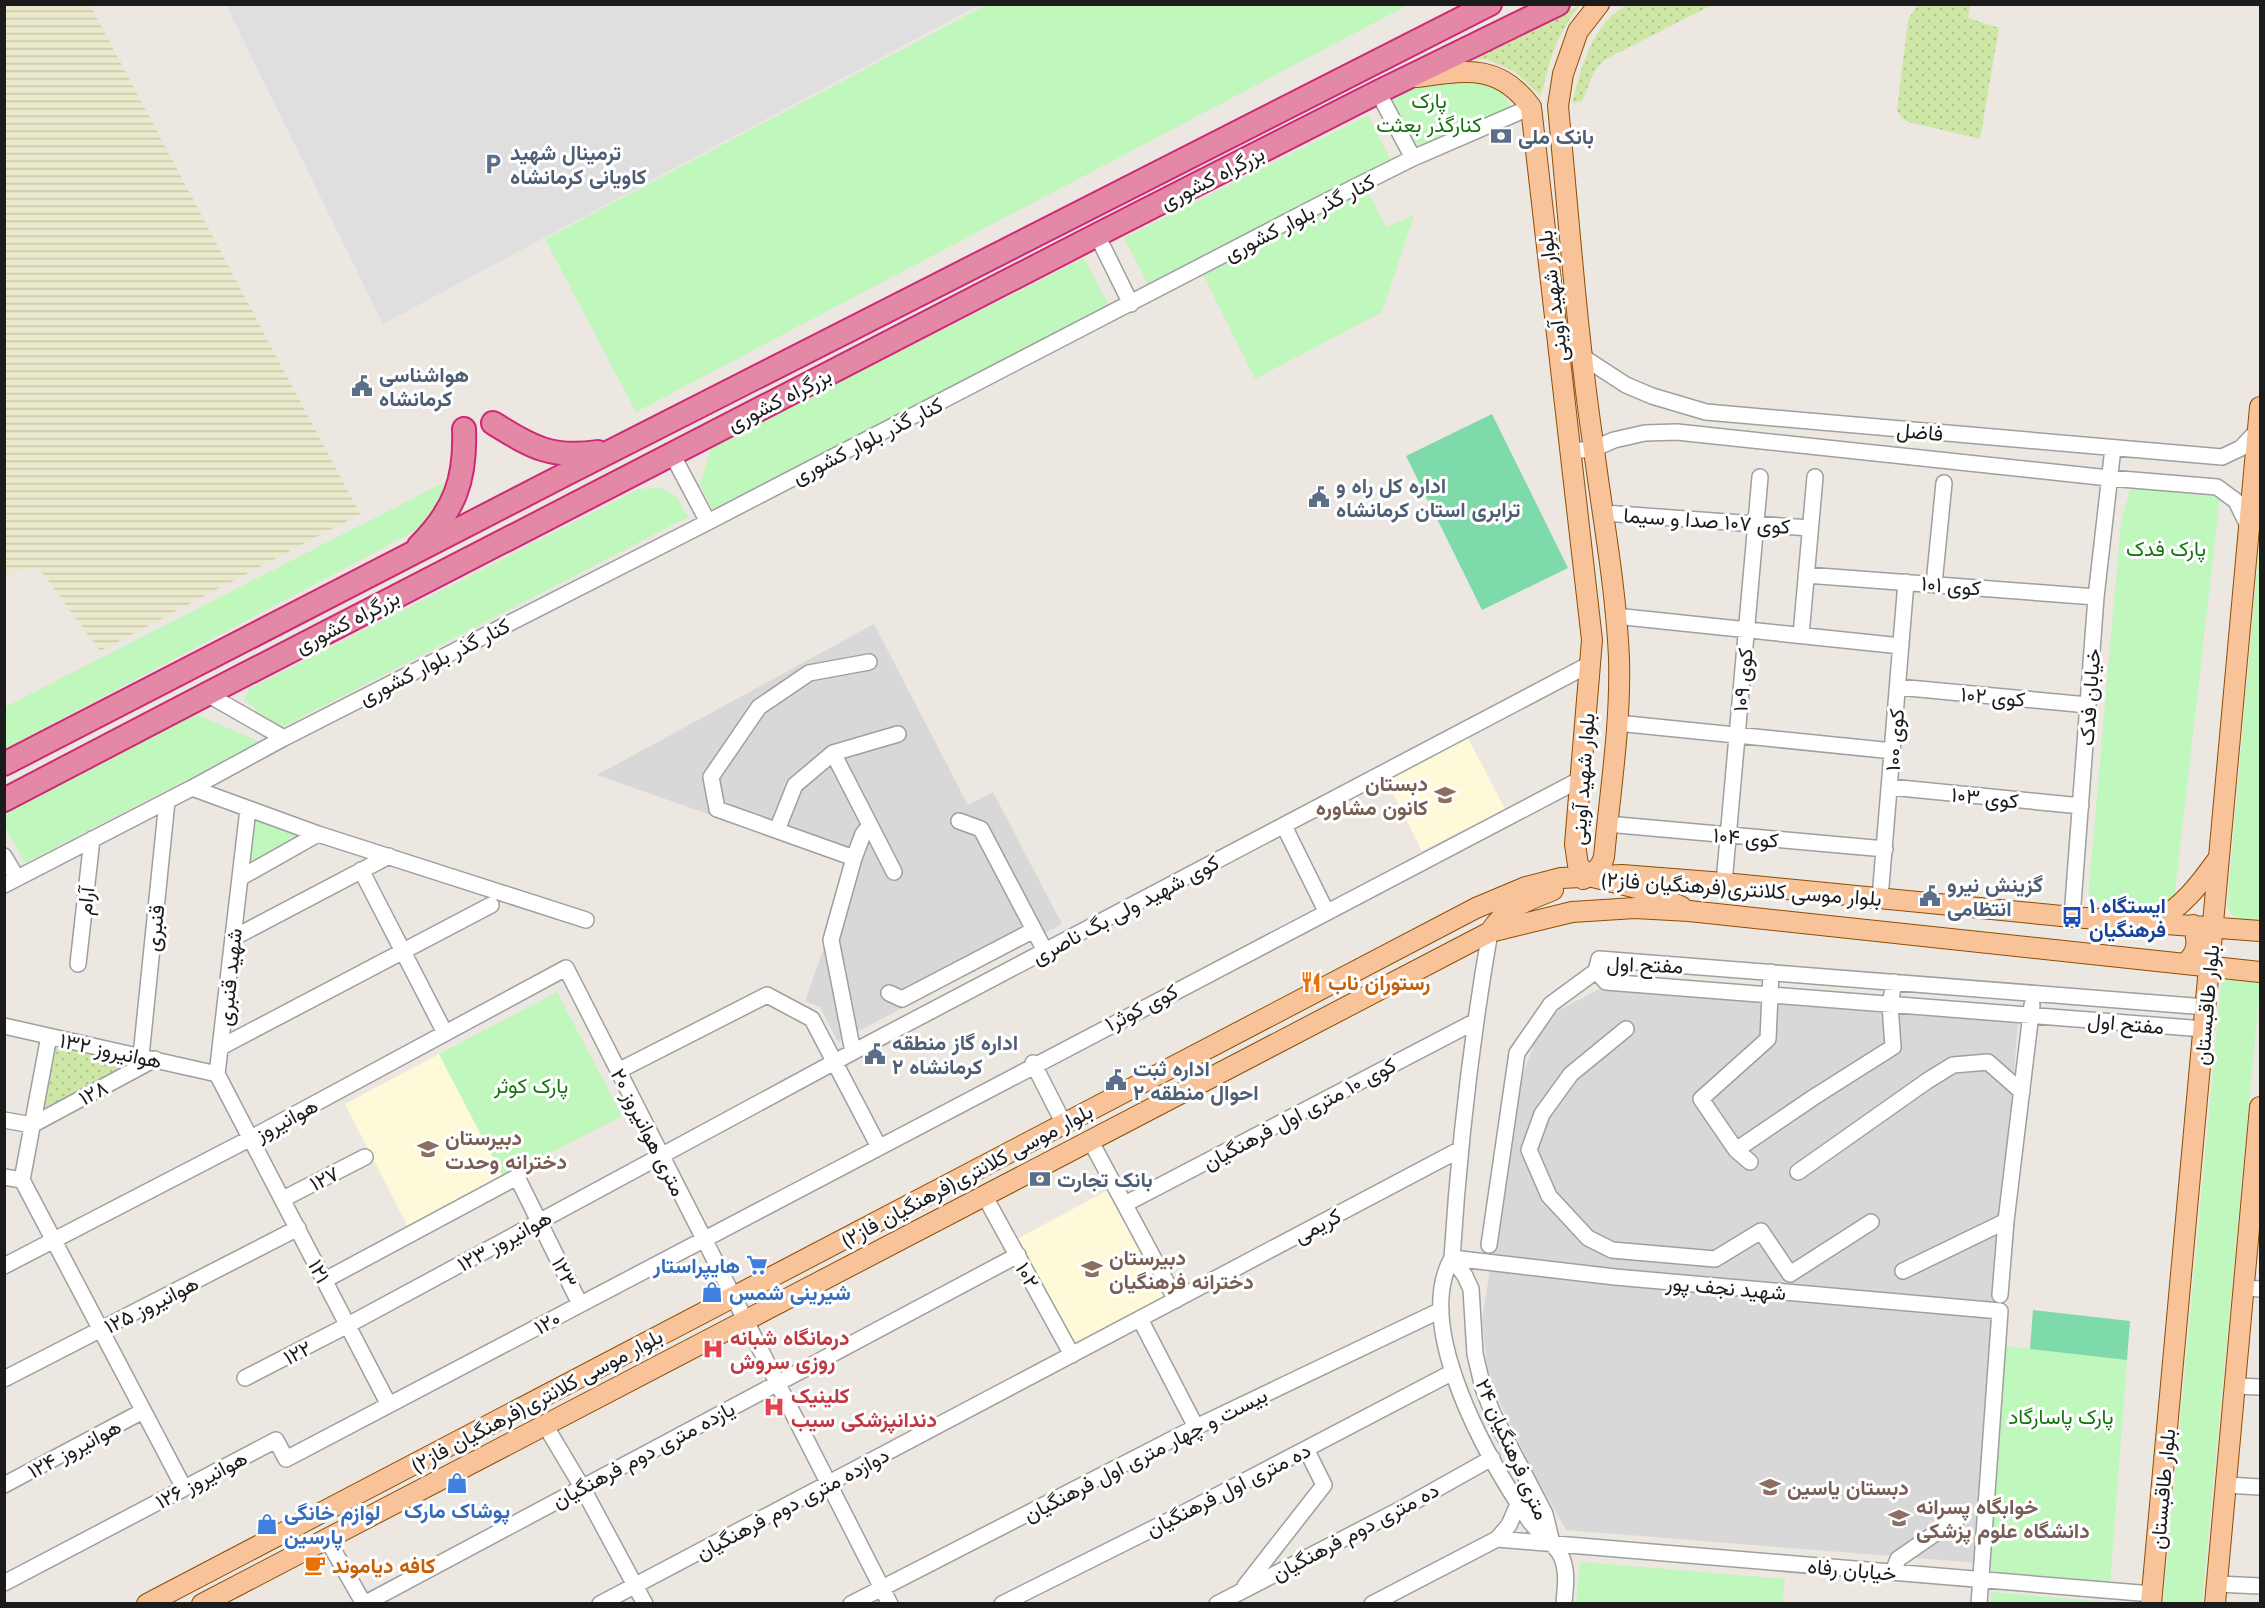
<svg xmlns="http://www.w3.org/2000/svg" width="2265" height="1608" font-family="Mulish,Vazirmatn,sans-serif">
	<defs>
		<pattern id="farmland-rules" width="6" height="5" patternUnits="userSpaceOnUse" patternTransform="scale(1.5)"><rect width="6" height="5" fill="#ebe9cb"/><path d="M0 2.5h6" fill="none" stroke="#c9c7ae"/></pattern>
		<pattern id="grass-dots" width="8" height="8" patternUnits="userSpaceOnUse" patternTransform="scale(1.5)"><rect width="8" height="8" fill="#cee6a6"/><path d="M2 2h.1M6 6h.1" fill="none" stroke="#b0c58e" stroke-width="1.8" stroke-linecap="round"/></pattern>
	</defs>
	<rect width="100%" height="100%" fill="#ece7e0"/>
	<path fill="#d9d8d8" d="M874 624 968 805 993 792 1062 924 838 1042 820 1007 805 1001 853 865 597 775Z
		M1600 989 2018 1020 1978 1563 1566 1530 1533 1472 1493 1388 1487 1367 1482 1319 1521 1080 1536 1038 1559 1010Z"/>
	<path fill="#fef9d8" d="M1468 738 1505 809 1422 851 1386 780Z
		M439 1054 503 1177 408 1227 345 1104Z
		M1110 1189 1169 1298 1073 1349 1015 1240Z"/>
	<path fill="url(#farmland-rules)" d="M5 4 90 5 360 514 100 651 38 567 5 574Z"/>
	<path fill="url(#grass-dots)" d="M1918 4 1970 5 1968 18 1999 28 1980 139 1909 122 1903 119 1897 111 1908 20Z
		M1580 5C1556 35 1550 59 1541 96L1514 71 1486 59 1463 60Z
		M1626 5H1712L1604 60 1594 72 1582 101 1572 103C1582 66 1591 26 1626 5Z
		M53 1041 144 1060 37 1118Z"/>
	<path fill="#bff7bc" d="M988 4 1408 5 636 412 545 239Z
		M1474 79 1499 89 1511 106 1416 150 1388 96 1434 80Z
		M1368 115 1391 161 1148 284 1124 238Z
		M1366 188 1386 227 1414 215 1382 312 1255 379 1203 274Z
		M1084 258 1111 310 714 513 700 485 711 448Z
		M451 479 428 524 5 749V707Z
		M2131 487 2220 497 2174 900 2143 905 2088 900 2121 521Z
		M660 488 676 496 688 517 279 729 244 699 249 689 639 489Z
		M2260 536V919C2246 925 2234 921 2227 907Z
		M193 713 260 742 25 863 5 826 4 811Z
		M252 816 307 836 245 869Z
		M2222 974 2260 978V986L2202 1603 2163 1604Z
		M557 992 622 1116 503 1177 439 1054Z
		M2004 1346 2127 1360 2110 1585 1990 1573Z
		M1580 1562 1785 1579 1782 1603H1576Z
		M1991 1592 2107 1602V1603H1990Z"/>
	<path fill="#7fdaab" d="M1492 414 1568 568 1482 610 1406 456Z
		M2033 1310 2130 1321 2127 1360 2030 1349Z"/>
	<path fill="#dfdfdf" d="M226 5H979L383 324Z"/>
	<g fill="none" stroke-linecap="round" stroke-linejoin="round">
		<defs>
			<path id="minor" d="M1378 92 1413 158
				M1097 235 1131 304
				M1583 357 1626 385 1652 396 1706 412 2222 457 2241 448 2259 429
				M1570 451 1593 449 1614 440 1645 433 1677 432 2109 478 2217 487 2236 501 2250 530
				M672 454 708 522
				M1604 513 1810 528
				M1806 575 2096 597
				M1934 584 1944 483
				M1615 616 1901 646
				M1801 635 1815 477
				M1898 687 2088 705
				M207 694 284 738 708 522 1321 204 1413 158 1531 107
				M1617 723 1893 751
				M1890 787 2081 806
				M192 788 284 738
				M248 809 217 1074 389 1405
				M959 821 981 829 1045 951
				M1607 824 1885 849
				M870 825 894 872
				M1284 826 1326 911
				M777 830 795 785 833 753
				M4 856 17 878
				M854 858 717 809 711 777 759 707 809 673 869 662
				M361 870 445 1033
				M240 878 318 834
				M1724 883 1760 477
				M4 885 192 788 318 834 586 920
				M1880 898 1906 582
				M2072 917 2096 597 2113 448
				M1490 932C1471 1040 1459 1148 1452 1258 1412 1328 1489 1461 1529 1520 1538 1534 1556 1543 1562 1558 1568 1573 1565 1588 1564 1604
				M233 938 389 856
				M78 964 92 839
				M889 993 902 999 1034 930
				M4 1026 217 1074
				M1626 1029 1571 1074 1542 1114 1529 1150 1549 1196 1588 1238 1612 1250 1715 1259 1761 1231 1790 1274 1871 1222
				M2204 1029 1606 982 1596 971 1599 959 2206 1007
				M49 1036 22 1180 184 1488
				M221 1047 491 905
				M853 1052 831 940 854 858 863 834 870 825 833 753 898 734
				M141 1056 167 801
				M1033 1063 1064 1124
				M618 1071 767 995 812 1019 879 1147
				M4 1120 32 1125 155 1059
				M1090 1140 1176 1300
				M1736 1150 1814 1097 1893 1047 1890 1005 1894 982
				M1750 1162 1736 1150 1701 1099 1768 1039 1771 972
				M1798 1172 1927 1081 1953 1065 1988 1062 2022 1092
				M4 1177 22 1180
				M984 1195 1072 1355
				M283 1199 365 1157
				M1125 1204 1474 1022
				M1489 1245 1517 1053 1551 1004 1596 971
				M1452 1258 1615 1277 2000 1311 1979 1604
				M1452 1258 1465 1276 1471 1289 1475 1354 1483 1388 1493 1414 1545 1514 1552 1543
				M4 1266 251 1138 566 968 890 1604
				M1903 1271 2006 1221 2032 1005
				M325 1280 517 1177 580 1304
				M2244 1288 2260 1289
				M2000 1295 2006 1221
				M1140 1319 1196 1427
				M245 1378 348 1325 853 1052 1590 664
				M4 1379 298 1228
				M2235 1386 2260 1387
				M545 1425 582 1487 645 1604
				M4 1485 143 1411
				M2226 1485 2260 1487
				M327 1539 364 1604
				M1497 1539 1509 1525 1518 1504
				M1893 1572 1898 1559 1962 1515
				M4 1583 276 1440 286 1459C717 1232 1148 1004 1581 779
				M2217 1584 2260 1586
				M1245 1586 1324 1485 1306 1449
				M364 1604 1018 1255
				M600 1604 1459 1150
				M851 1604 1196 1427 1441 1310
				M1002 1604 1174 1518 1453 1372
				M1217 1604 1401 1509 1492 1458
				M1372 1604 1497 1539 2152 1594"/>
			<path id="major" d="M1416 77C1464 71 1498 62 1531 107L1592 640 1575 844 1578 865 1589 876 1645 890 1682 907
				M1583 879C1593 875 1601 868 1604 857 1610 792 1621 724 1619 658 1616 588 1603 519 1594 450 1577 336 1569 220 1558 106L1563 74 1578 31 1599 4
				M2153 923C2182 908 2200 884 2218 859
				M1490 932C1507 906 1525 902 1553 890
				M2186 963C2199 951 2198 941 2193 925
				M147 1604 1476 908 1526 887 1561 878 1622 875 1724 883 2072 917 2260 931
				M202 1604 1490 932 1572 912 1635 908 1689 911 2260 972
				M2151 1604 2260 407
				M2215 1604 2260 1107"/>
			<path id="highway" d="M493 423C532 447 551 459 598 452
				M419 546C455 510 466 479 464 429
				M4 764 566 474 1490 4
				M4 800 207 694 1097 235 1378 92 1558 4"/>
		</defs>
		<use href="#minor" stroke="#9f9f9f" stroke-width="18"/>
		<use href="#major" stroke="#8d4e04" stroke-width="22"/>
		<use href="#highway" stroke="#cf2877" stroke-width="26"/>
		<use href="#minor" stroke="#fff" stroke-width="15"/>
		<use href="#major" stroke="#f8c399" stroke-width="20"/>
		<use href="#highway" stroke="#e389a5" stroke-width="22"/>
	</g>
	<defs>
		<symbol id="bank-bare" viewBox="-9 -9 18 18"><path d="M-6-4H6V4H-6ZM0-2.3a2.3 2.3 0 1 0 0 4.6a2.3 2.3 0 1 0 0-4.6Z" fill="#5c6f8a" stroke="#fff" stroke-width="2.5" paint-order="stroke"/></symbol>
		<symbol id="parking-bare" viewBox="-9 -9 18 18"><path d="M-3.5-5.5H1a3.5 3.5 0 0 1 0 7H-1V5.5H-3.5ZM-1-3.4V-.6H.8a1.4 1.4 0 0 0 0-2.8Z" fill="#5c6f8a" stroke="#fff" stroke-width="2.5" paint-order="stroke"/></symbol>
		<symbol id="civic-bare" viewBox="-9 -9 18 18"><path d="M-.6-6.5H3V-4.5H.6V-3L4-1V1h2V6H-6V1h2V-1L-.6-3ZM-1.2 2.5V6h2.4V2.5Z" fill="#5c6f8a" stroke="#fff" stroke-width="2.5" paint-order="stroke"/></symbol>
		<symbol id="school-bare" viewBox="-9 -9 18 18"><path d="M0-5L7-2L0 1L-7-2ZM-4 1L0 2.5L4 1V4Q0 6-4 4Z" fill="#8d6e63" stroke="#fff" stroke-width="2.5" paint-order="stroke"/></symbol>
		<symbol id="bus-bare" viewBox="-9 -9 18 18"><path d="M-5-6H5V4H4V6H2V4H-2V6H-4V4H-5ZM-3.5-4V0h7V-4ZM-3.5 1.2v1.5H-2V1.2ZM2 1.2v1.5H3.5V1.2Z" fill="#1a4fb4" stroke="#fff" stroke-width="2.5" paint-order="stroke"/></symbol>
		<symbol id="restaurant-bare" viewBox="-9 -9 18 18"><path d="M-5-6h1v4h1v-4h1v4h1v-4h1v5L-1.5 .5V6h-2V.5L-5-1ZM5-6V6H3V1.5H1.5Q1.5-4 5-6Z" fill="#e8710a" stroke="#fff" stroke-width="2.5" paint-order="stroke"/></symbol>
		<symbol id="supermarket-bare" viewBox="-9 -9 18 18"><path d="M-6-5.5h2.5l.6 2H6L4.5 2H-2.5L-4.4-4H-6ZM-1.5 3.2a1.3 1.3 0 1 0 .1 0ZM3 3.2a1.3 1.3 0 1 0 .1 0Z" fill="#3f7fe0" stroke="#fff" stroke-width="2.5" paint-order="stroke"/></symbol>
		<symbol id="shop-bare" viewBox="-9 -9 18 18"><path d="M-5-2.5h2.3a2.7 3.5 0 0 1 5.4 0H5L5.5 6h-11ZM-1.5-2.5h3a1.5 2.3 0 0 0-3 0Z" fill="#3f7fe0" stroke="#fff" stroke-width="2.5" paint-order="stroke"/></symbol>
		<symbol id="hospital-bare" viewBox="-9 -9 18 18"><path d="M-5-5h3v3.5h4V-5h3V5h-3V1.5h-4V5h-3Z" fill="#e0444e" stroke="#fff" stroke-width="2.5" paint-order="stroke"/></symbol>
		<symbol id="university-bare" viewBox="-9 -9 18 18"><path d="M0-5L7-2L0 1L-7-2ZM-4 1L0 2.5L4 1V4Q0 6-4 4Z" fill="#8d6e63" stroke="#fff" stroke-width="2.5" paint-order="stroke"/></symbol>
		<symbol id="cafe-bare" viewBox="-9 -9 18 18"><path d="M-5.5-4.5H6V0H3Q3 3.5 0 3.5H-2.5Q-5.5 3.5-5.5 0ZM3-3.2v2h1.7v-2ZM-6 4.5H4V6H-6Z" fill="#e8710a" stroke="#fff" stroke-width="2.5" paint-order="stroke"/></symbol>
	</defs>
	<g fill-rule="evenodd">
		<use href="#bank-bare" x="1486" y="121" width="30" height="30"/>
		<use href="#parking-bare" x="478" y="149" width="30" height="30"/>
		<use href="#civic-bare" x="347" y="371" width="30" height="30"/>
		<use href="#civic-bare" x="1304" y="482" width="30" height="30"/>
		<use href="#school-bare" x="1430" y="780" width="30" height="30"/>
		<use href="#civic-bare" x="1915" y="881" width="30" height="30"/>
		<use href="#bus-bare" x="2057" y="902" width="30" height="30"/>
		<use href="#restaurant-bare" x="1296" y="967" width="30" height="30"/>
		<use href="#civic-bare" x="860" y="1039" width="30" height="30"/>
		<use href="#civic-bare" x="1101" y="1065" width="30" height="30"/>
		<use href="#school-bare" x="413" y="1134" width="30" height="30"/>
		<use href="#bank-bare" x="1025" y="1164" width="30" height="30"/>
		<use href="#supermarket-bare" x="742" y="1250" width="30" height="30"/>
		<use href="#school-bare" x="1077" y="1254" width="30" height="30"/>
		<use href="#shop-bare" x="697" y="1277" width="30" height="30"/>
		<use href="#hospital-bare" x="698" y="1334" width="30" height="30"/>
		<use href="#hospital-bare" x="759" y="1392" width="30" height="30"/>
		<use href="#shop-bare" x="442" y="1468" width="30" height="30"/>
		<use href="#school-bare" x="1755" y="1472" width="30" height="30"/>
		<use href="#university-bare" x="1884" y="1503" width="30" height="30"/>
		<use href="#shop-bare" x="252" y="1509" width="30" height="30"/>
		<use href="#cafe-bare" x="300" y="1550" width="30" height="30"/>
	</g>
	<g text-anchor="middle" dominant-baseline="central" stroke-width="6" stroke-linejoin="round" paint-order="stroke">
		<g font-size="21" fill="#13730e" stroke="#fff">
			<text x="1429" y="100">پارک<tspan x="1429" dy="24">کنارگذر بعثت</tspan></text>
			<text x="2166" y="548">پارک فدک</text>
			<text x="531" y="1085">پارک کوثر</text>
			<text x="2061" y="1416">پارک پاسارگاد</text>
		</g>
		<g font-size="21" font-weight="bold" fill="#4e5e75" stroke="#fff" text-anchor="start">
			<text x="1518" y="136">بانک ملی</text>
			<text x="510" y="152">ترمینال شهید<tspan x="510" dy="24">کاویانی کرمانشاه</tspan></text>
			<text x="379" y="374">هواشناسی<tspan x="379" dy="24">کرمانشاه</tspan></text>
			<text x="1336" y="485">اداره کل راه و<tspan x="1336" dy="24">ترابری استان کرمانشاه</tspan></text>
			<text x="1947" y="884">گزینش نیرو<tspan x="1947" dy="24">انتظامی</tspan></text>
			<text x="892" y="1042">اداره گاز منطقه<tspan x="892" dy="24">۲ کرمانشاه</tspan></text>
			<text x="1133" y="1068">اداره ثبت<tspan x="1133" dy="24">احوال منطقه ۲</tspan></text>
			<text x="1057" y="1179">بانک تجارت</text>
		</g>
		<g font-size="21" fill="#1b1b1b" stroke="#fff">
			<text transform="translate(1212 177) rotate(-27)">بزرگراه کشوری</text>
			<text transform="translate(1299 217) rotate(-27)">کنار گذر بلوار کشوری</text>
			<text transform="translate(1552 296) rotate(-97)">بلوار شهید آوینی</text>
			<text transform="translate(779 399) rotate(-27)">بزرگراه کشوری</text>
			<text transform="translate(1920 431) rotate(5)">فاضل</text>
			<text transform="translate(867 440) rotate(-27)">کنار گذر بلوار کشوری</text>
			<text transform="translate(1707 520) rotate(4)">کوی ۱۰۷ صدا و سیما</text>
			<text transform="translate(1951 585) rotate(5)">کوی ۱۰۱</text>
			<text transform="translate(347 621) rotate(-27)">بزرگراه کشوری</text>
			<text transform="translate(434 661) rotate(-27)">کنار گذر بلوار کشوری</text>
			<text transform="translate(1742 680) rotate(-85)">کوی ۱۰۹</text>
			<text transform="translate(1993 696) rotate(5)">کوی ۱۰۲</text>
			<text transform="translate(2089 697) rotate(-86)">خیابان فدک</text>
			<text transform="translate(1894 740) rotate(-86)">کوی ۱۰۰</text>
			<text transform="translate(1582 779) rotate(-86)">بلوار شهید آوینی</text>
			<text transform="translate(1985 797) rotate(6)">کوی ۱۰۳</text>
			<text transform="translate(1746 837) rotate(5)">کوی ۱۰۴</text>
			<text transform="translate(1741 888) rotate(4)">بلوار موسی کلانتری(فرهنگیان فاز۲)</text>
			<text transform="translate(85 901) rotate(-84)">آرام</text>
			<text transform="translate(1125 909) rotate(-28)">کوی شهید ولی بگ ناصری</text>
			<text transform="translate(154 928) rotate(-84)">قنبری</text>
			<text transform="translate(1645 964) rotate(2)">مفتح اول</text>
			<text transform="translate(229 977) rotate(-84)">شهید قنبری</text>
			<text transform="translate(2206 1005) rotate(-85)">بلوار طاقبستان</text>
			<text transform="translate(1141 1007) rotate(-27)">کوی کوثر۱</text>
			<text transform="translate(2126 1023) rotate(5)">مفتح اول</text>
			<text transform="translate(111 1050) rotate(12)">هوانیروز ۱۳۲</text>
			<text transform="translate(93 1092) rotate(-28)">۱۲۸</text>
			<text transform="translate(1299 1113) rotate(-28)">کوی ۱۰ متری اول فرهنگیان</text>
			<text transform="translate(286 1119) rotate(-28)">هوانیروز</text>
			<text transform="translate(649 1132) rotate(63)">۲۰ متری هوانیروز</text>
			<text transform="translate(966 1175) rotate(-28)">بلوار موسی کلانتری(فرهنگیان فاز۲)</text>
			<text transform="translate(324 1178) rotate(-27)">۱۲۷</text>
			<text transform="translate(1317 1225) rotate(-28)">کریمی</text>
			<text transform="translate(504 1240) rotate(-29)">۱۲۳ هوانیروز</text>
			<text transform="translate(320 1271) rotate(63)">۱۲۱</text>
			<text transform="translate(565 1272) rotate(64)">۱۲۳</text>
			<text transform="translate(1028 1275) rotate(61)">۱۰۲</text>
			<text transform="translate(1726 1287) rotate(5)">شهید نجف پور</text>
			<text transform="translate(151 1304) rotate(-27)">هوانیروز ۱۲۵</text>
			<text transform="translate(547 1322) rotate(-28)">۱۲۰</text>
			<text transform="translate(297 1352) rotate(-27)">۱۲۲</text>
			<text transform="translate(536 1400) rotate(-28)">بلوار موسی کلانتری(فرهنگیان فاز۲)</text>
			<text transform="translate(74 1448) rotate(-28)">هوانیروز ۱۲۴</text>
			<text transform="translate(1513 1449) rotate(66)">۲۴ متری فرهنگیان</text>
			<text transform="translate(643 1454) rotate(-28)">یازده متری دوم فرهنگیان</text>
			<text transform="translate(1145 1454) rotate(-27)">بیست و چهار متری اول فرهنگیان</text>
			<text transform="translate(201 1479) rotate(-28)">هوانیروز ۱۲۶</text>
			<text transform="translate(1228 1489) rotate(-27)">ده متری اول فرهنگیان</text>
			<text transform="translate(2162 1489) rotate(-85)">بلوار طاقبستان</text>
			<text transform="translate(792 1503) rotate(-28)">دوازده متری دوم فرهنگیان</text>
			<text transform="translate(1355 1531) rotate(-28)">ده متری دوم فرهنگیان</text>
			<text transform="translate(1852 1569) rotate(5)">خیابان رفاه</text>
		</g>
		<g font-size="21" font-weight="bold" fill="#785e54" stroke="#fff" text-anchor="start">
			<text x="1428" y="783" text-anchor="end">دبستان<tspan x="1428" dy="24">کانون مشاوره</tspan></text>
			<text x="445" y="1137">دبیرستان<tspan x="445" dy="24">دخترانه وحدت</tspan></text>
			<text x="1109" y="1257">دبیرستان<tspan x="1109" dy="24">دخترانه فرهنگیان</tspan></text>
			<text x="1787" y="1487">دبستان یاسین</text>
			<text x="1916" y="1506">خوابگاه پسرانه<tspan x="1916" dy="24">دانشگاه علوم پزشکی</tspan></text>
		</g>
		<g font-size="21" font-weight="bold" fill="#164399" stroke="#fff" text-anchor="start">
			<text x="2089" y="905">ایستگاه ۱<tspan x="2089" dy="24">فرهنگیان</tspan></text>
		</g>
		<g font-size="21" font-weight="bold" fill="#c56008" stroke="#fff" text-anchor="start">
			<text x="1328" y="982">رستوران ناب</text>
			<text x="332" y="1565">کافه دیاموند</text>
		</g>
		<g font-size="21" font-weight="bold" fill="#366cbe" stroke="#fff" text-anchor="start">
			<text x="740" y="1265" text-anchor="end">هایپراستار</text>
			<text x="729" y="1292">شیرینی شمس</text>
			<text x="457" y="1510" text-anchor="middle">پوشاک مارک</text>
			<text x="284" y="1512">لوازم خانگی<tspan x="284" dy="24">پارسین</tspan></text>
		</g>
		<g font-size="21" font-weight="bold" fill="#be3a42" stroke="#fff" text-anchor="start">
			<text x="730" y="1337">درمانگاه شبانه<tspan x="730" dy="24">روزی سروش</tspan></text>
			<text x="791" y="1395">کلینیک<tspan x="791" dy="24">دندانپزشکی سیب</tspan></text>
		</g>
	</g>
	<rect width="2265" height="1608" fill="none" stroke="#1b1b1b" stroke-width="12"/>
</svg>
